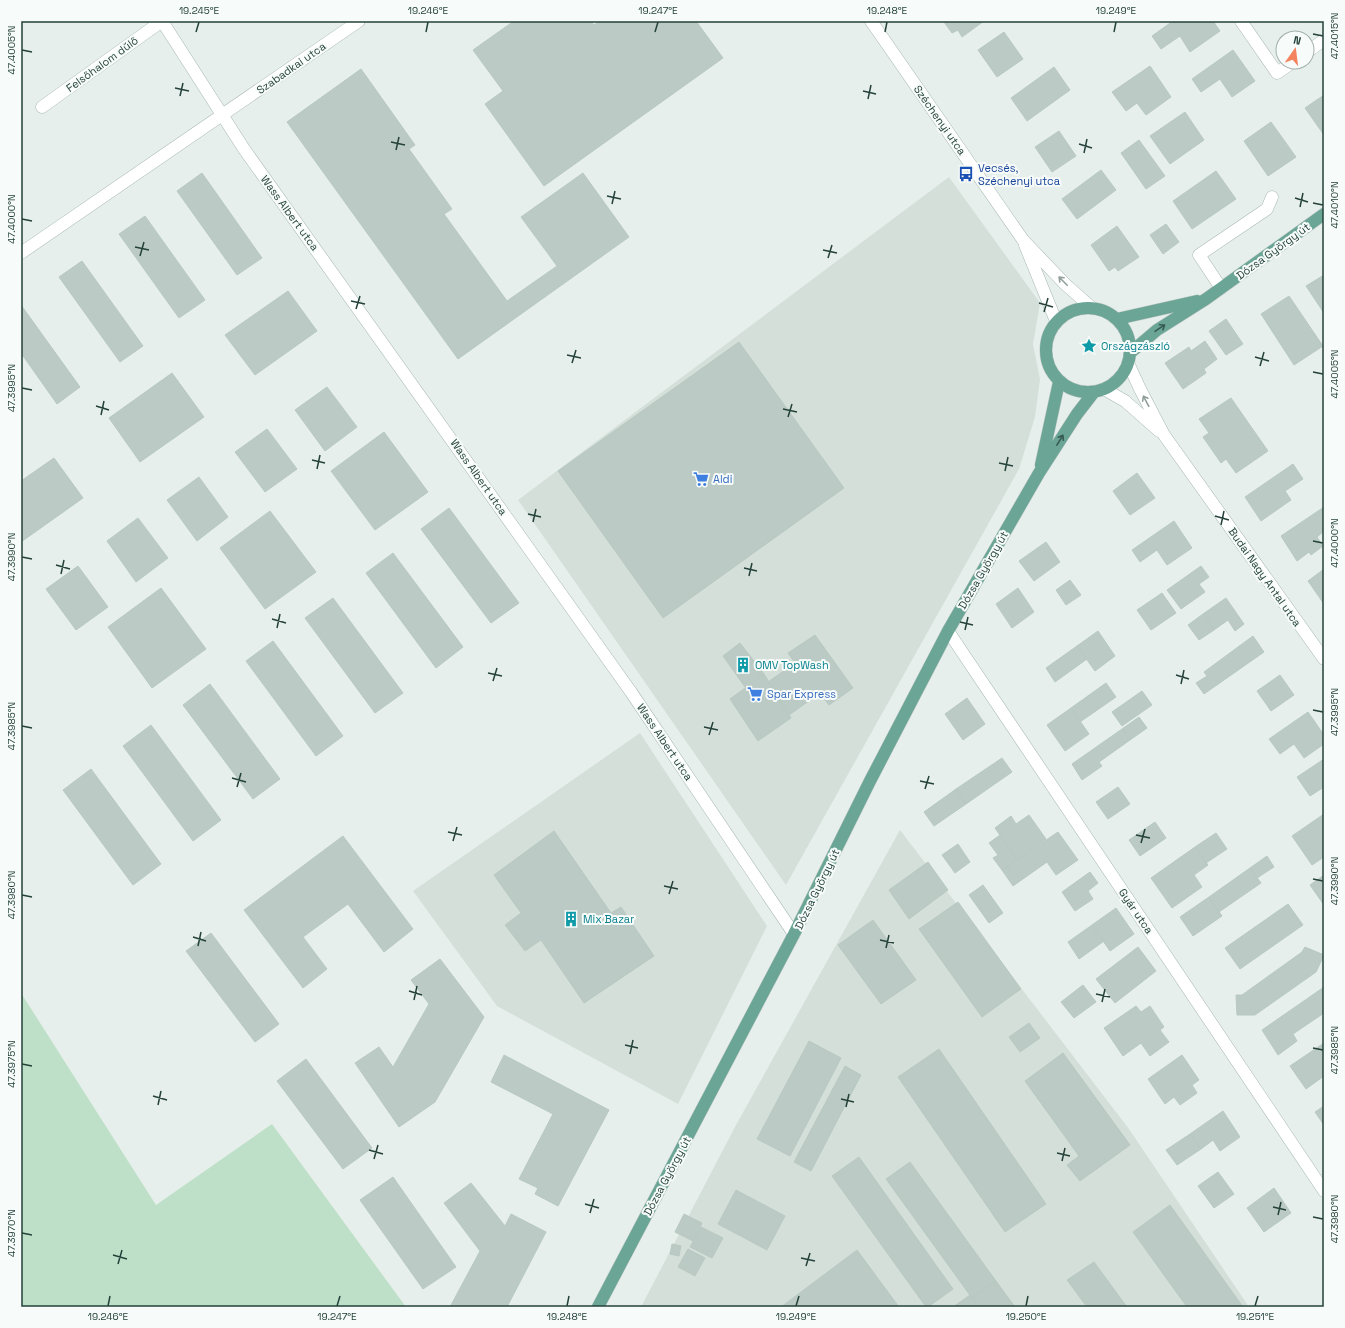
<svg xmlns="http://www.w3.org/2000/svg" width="1345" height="1328" font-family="'Space Grotesk',sans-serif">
	<rect width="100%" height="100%" fill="#e6efeb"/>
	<path fill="#d4dfda" d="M949 177 1040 303 1033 344 1040 379 1035 417 1019 469 786 885 518 500Z
		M640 733 767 926 678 1104 497 1006 413 891Z
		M900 830 1129 1129 1249 1307H641L736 1125Z"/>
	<path fill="#bfe0c8" d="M21 993 156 1205 272 1124 406 1307H21Z"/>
	<path fill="#bbcac4" stroke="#b8c9c2" d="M514 21H591L594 25 600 21H696L723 58 544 186 485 104 503 91 473 50Z
		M946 21H984L962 37 958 30 952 33 944 22Z
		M1173 21H1213L1220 31 1190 52 1180 36 1161 49 1152 36Z
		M1004 32 1023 59 997 77 978 50Z
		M1233 50 1255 81 1232 97 1220 79 1201 92 1192 79Z
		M1150 66 1171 97 1146 115 1137 103 1126 111 1112 92Z
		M1054 67 1070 90 1027 121 1011 98Z
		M361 69 415 145 409 149 452 209 444 214 507 301 557 266 521 217 583 173 629 237 458 359 287 122Z
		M1324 95V135L1305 108Z
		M1185 112 1204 140 1170 164 1150 136Z
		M1271 122 1296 157 1268 176 1244 141Z
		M1059 131 1076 156 1052 172 1035 147Z
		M1139 140 1165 176 1146 189 1121 153Z
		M1101 170 1116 190 1077 219 1062 199Z
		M1216 171 1236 199 1192 229 1173 201Z
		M202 173 262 258 237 275 177 191Z
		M145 216 205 300 179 318 119 234Z
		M1166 224 1179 242 1163 254 1150 235Z
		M1117 226 1139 257 1118 271 1115 267 1109 271 1091 245Z
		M82 261 143 346 120 362 59 277Z
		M1324 275V313L1306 286Z
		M288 291 317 331 255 375 225 335Z
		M1289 296 1323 346 1294 365 1261 314Z
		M21 305 80 387 57 404 21 353Z
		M1226 319 1243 344 1226 355 1209 331Z
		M1205 341 1217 359 1204 369 1206 373 1183 389 1165 363 1189 347 1191 351Z
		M739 342 844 488 663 618 558 471Z
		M172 373 204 417 140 462 109 418Z
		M327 387 357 427 325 451 295 410Z
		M1231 398 1268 451 1236 473 1226 459 1221 463 1203 437 1209 433 1199 419Z
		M267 429 297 469 265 492 235 452Z
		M384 432 428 492 375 530 331 471Z
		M54 458 83 498 21 542V481Z
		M1293 464 1303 479 1285 491 1291 500 1261 521 1245 497Z
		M1137 473 1155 498 1130 515 1113 491Z
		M199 477 228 517 197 541 167 500Z
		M1324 507V531L1317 537 1323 546 1311 555 1309 552 1297 561 1281 536Z
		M449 508 519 603 491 623 421 529Z
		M270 511 316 572 265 609 220 548Z
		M138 518 168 558 136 582 107 541Z
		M1174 521 1192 548 1167 565 1157 550 1140 562 1132 550Z
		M1046 542 1060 562 1034 581 1019 561Z
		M393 553 463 647 436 668 366 573Z
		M78 566 108 607 76 630 46 589Z
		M1201 566 1209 577 1199 584 1205 592 1181 609 1167 590Z
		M1324 569V604L1308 581Z
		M1070 580 1081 595 1066 605 1056 590Z
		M161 588 206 649 152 688 108 627Z
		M1018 588 1034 612 1012 628 996 604Z
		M1162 593 1176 613 1151 630 1137 610Z
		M333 598 403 693 375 713 305 618Z
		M1226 598 1244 624 1235 631 1228 620 1214 630 1203 614Z
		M1203 614 1214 630 1199 640 1188 625Z
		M1098 631 1115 656 1095 671 1077 646Z
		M815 635 853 688 829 705 820 693 789 715 768 682 795 663 788 653Z
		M1253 636 1264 652 1204 694 1196 683 1207 676 1204 672Z
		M273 641 343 736 316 756 246 661Z
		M740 643 764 674 745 687 723 656Z
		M1077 646 1087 659 1055 682 1046 668Z
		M764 674 791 718 758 741 730 699Z
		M1280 675 1294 695 1271 711 1257 691Z
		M1106 683 1116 697 1080 722 1071 708Z
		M210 684 280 779 253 799 183 705Z
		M1142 691 1152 705 1122 726 1112 712Z
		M967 698 985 724 963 740 945 714Z
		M1071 708 1089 734 1065 751 1047 725Z
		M1308 712 1324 735V744L1304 758 1294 744 1280 754 1269 739Z
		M1139 717 1147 728 1130 740 1122 729Z
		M151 725 221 820 193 841 123 746Z
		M1122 729 1130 740 1099 762 1102 766 1082 780 1072 764Z
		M1002 758 1012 772 966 804 956 789Z
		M1324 759V787L1310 796 1297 777Z
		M91 769 161 864 133 885 63 790Z
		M1118 787 1130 804 1108 819 1096 802Z
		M956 789 966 804 934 826 924 812Z
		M1324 814V857L1312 865 1292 836Z
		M1029 815 1046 839 1017 860 995 828 1011 816 1016 824Z
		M1155 822 1166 838 1140 856 1129 840Z
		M554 831 611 913 621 907 654 956 584 1003 541 940 525 951 505 925 521 913 494 875Z
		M1058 832 1078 860 1056 875 1047 862 1013 886 1002 870Z
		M1216 833 1227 849 1206 863 1195 847Z
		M1000 835 1017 860 1002 870 993 858 998 855 989 843Z
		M343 836 413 929 384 952 348 904 303 937 327 969 303 988 244 910Z
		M958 844 970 862 955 873 942 855Z
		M1195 847 1208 865 1194 875 1202 887 1172 908 1151 878Z
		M1267 856 1274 867 1257 878 1250 868Z
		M928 862 948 890 909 919 889 890Z
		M1250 868 1261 883 1219 912 1209 897Z
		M1090 872 1098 883 1088 891 1093 899 1075 911 1062 892Z
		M1324 875V905L1310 885Z
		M983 885 1003 913 989 923 969 895Z
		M1209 897 1222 916 1193 936 1180 917Z
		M958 902 1021 989 982 1017 919 929Z
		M1288 904 1303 925 1240 969 1225 948Z
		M1116 908 1134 934 1110 951 1092 925Z
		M873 920 916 980 881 1004 838 945Z
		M1092 925 1104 941 1079 959 1068 942Z
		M211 933 279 1024 255 1042 186 951Z
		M1138 947 1156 971 1115 1003 1096 979Z
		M1305 947 1324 955 1316 972 1255 1015H1237L1236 995H1242L1302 952Z
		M440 959 484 1017 435 1102 399 1127 355 1063 379 1047 393 1067 429 1004 411 980Z
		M1083 985 1096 1002 1074 1018 1061 1002Z
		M1324 987V1013L1293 1034 1297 1041 1278 1055 1262 1030Z
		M1136 1006 1141 1012 1150 1006 1164 1027 1160 1030 1169 1042 1150 1056 1141 1043 1123 1056 1104 1028Z
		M1029 1023 1040 1038 1020 1052 1009 1037Z
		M809 1041 841 1058 790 1156 757 1139Z
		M1324 1043V1076L1306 1089 1290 1066Z
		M939 1049 1046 1204 1005 1232 898 1077Z
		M1063 1053 1130 1145 1080 1181 1067 1165 1079 1156 1025 1081Z
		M504 1055 609 1110 558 1206 535 1194 538 1188 519 1179 553 1114 491 1082Z
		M1182 1055 1199 1080 1192 1085 1197 1093 1180 1105 1174 1097 1165 1104 1148 1079Z
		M306 1059 372 1148 343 1169 277 1081Z
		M845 1066 861 1075 811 1171 794 1162Z
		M1324 1106V1125L1315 1112Z
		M1223 1111 1240 1137 1220 1151 1213 1140 1201 1149 1190 1134Z
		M1190 1134 1201 1149 1177 1165 1166 1150Z
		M859 1157 953 1289 928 1307H926L832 1176Z
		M910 1162 996 1281 972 1298 886 1179Z
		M1218 1172 1234 1194 1214 1208 1198 1186Z
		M393 1177 456 1267 423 1289 360 1200Z
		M471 1183 505 1226 511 1214 546 1232 507 1307H450L480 1251 444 1203Z
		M1274 1188 1291 1213 1264 1232 1247 1208Z
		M736 1190 785 1216 767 1250 718 1224Z
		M1170 1205 1243 1307H1187L1133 1232Z
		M684 1214 702 1223 693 1241 675 1232Z
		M701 1227 723 1238 712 1258 690 1247Z
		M672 1244 681 1246 679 1256 670 1254Z
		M688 1249 705 1258 695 1276 678 1267Z
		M857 1250 899 1307H781Z
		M1094 1262 1127 1307H1087L1067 1280Z
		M996 1281 1015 1307H979L972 1298Z
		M970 1295 979 1307H953Z"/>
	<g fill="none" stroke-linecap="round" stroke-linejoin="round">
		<defs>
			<path id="minor" d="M162 21 244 149 631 692 794 934
				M871 21 1023 240 1065 284 1092 308
				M1241 21 1277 73 1293 62
				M1307 52 1324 40
				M42 107 162 21
				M1025 245 1056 321
				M21 253 359 21
				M1221 288 1199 255 1267 209 1272 197
				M1128 363 1140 389 1164 435 1324 659
				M1104 389 1125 401 1159 431
				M948 631 1324 1191"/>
			<path id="major" d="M1046 350a42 42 0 1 1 84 0a42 42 0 1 1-84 0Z
				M1117 319 1197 301
				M1130 353 1157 330 1206 299 1324 214
				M1041 465 1059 382
				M598 1307 794 934 870 781 948 631 1039 473 1077 414 1094 392"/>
		</defs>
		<use href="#minor" stroke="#a8b8b2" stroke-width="13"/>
		<use href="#major" stroke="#c2cac8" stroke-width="13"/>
		<use href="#minor" stroke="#fff" stroke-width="12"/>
		<use href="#major" stroke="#6aa596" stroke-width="12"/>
	</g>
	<defs><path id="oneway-shaft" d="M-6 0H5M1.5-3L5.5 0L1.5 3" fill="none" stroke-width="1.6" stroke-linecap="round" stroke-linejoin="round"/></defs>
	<g stroke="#92a09c">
		<use href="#oneway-shaft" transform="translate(1063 281) rotate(-135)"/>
		<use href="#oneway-shaft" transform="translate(1146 401) rotate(-118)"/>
	</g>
	<g stroke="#365b51">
		<use href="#oneway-shaft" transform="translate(1160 328) rotate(-34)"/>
		<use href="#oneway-shaft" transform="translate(1060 440) rotate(-58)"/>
	</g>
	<path fill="none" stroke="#24423a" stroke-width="1.5" d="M196 32 199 22M426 32 428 22M655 32 658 22M885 32 887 22M1114 32 1116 22M1313 34 1323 36M22 50 32 52M175 88 189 91M863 91 876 94M180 96 183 83M868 99 871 85M391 142 405 145M1079 144 1092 148M396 150 399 137M1084 153 1087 139M607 196 621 199M1295 198 1308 202M1313 203 1323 205M612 204 615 191M1300 207 1303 193M22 219 32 221M135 247 149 250M823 250 837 253M140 256 144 242M828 258 832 245M351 301 365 304M1039 303 1053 307M356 309 360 296M1044 312 1048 298M567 355 581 358M1255 357 1269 361M572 363 576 350M1260 366 1264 352M1313 372 1323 374M22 388 32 390M96 406 109 410M783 409 797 412M101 415 104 401M788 417 792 404M312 460 325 463M999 463 1013 466M317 469 320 455M1005 471 1008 457M528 514 541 517M1215 516 1229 520M533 522 536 509M1221 525 1224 511M1313 541 1323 543M22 557 32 559M56 565 70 569M744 568 757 571M61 574 64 560M749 576 752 563M272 619 286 623M960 622 973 625M277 628 280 614M965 630 968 617M488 673 502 676M1176 675 1189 679M493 681 497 668M1181 684 1184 670M1313 710 1323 712M22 726 32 728M704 727 718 730M709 735 713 722M232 778 246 782M920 781 934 784M237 787 241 773M925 789 929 776M448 832 462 835M1136 835 1150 838M453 841 457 827M1141 843 1145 829M1313 879 1323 881M664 886 678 889M669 894 673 881M22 895 32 897M193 937 206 941M880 940 894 943M198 946 201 932M886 948 889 935M409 991 422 995M1096 994 1110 997M414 1000 417 986M1102 1002 1105 989M625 1045 638 1048M1313 1048 1323 1050M630 1054 633 1040M22 1064 32 1066M153 1096 167 1100M841 1099 854 1102M158 1105 161 1091M846 1107 849 1094M369 1150 383 1154M1057 1153 1070 1156M374 1159 378 1145M1062 1161 1065 1148M585 1204 599 1208M1273 1207 1286 1210M590 1213 594 1199M1278 1215 1281 1202M1313 1217 1323 1219M22 1233 32 1235M113 1255 127 1259M801 1258 815 1261M118 1264 122 1250M806 1266 810 1253M108 1306 110 1296M337 1306 340 1296M567 1306 569 1296M796 1306 799 1296M1026 1306 1028 1296M1255 1306 1258 1296"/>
	<defs>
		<symbol id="bus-bare" viewBox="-9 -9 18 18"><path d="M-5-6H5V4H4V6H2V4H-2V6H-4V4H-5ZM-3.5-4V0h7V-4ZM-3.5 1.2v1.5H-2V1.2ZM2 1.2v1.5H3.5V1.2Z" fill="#1a4fb4" stroke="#f7fbf9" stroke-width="2.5" paint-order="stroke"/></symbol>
		<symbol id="sight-bare" viewBox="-9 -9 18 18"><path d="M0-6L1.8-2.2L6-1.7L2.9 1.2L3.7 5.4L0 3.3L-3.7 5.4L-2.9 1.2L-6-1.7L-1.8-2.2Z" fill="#0f9aa8" stroke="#f7fbf9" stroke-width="2.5" paint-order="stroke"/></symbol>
		<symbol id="supermarket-bare" viewBox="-9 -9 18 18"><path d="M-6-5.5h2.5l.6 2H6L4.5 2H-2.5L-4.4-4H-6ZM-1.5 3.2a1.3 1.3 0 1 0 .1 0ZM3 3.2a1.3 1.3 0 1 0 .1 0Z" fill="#3f7fe0" stroke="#f7fbf9" stroke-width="2.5" paint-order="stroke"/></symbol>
		<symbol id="building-bare" viewBox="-9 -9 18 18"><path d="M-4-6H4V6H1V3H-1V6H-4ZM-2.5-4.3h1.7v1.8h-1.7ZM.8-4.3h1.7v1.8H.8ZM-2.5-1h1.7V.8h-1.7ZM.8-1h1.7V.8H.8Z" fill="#0f9aa8" stroke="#f7fbf9" stroke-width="2.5" paint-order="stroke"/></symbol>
	</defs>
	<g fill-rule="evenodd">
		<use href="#bus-bare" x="955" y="163" width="22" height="22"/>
		<use href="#sight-bare" x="1078" y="335" width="22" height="22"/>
		<use href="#supermarket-bare" x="690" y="468" width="22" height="22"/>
		<use href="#building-bare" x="732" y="654" width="22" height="22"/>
		<use href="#supermarket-bare" x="744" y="683" width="22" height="22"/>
		<use href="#building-bare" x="560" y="908" width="22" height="22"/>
	</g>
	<g text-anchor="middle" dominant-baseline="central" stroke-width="4" stroke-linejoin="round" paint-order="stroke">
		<g font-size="11" fill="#24423a" stroke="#f7fbf9">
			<text transform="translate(102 64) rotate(-36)">Felsőhalom dűlő</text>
			<text transform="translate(291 68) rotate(-35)">Szabadkai utca</text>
			<text transform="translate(940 120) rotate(55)">Széchenyi utca</text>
			<text transform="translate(290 213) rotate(54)">Wass Albert utca</text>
			<text transform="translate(1273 251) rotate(-36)">Dózsa György út</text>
			<text transform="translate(479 477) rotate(55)">Wass Albert utca</text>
			<text transform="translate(983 570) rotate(-60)">Dózsa György út</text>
			<text transform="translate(1265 577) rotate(55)">Budai Nagy Antal utca</text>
			<text transform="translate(665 742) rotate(56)">Wass Albert utca</text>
			<text transform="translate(817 889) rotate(-64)">Dózsa György út</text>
			<text transform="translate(1136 911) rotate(56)">Gyár utca</text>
			<text transform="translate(667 1176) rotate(-62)">Dózsa György út</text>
		</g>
		<g font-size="11" fill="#164399" stroke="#f7fbf9" text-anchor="start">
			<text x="978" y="168">Vecsés,<tspan x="978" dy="13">Széchenyi utca</tspan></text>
		</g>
		<g font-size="11" fill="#0d838f" stroke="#f7fbf9" text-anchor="start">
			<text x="1101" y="346">Országzászló</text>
			<text x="755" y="665">OMV TopWash</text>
			<text x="583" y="919">Mix Bazar</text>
		</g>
		<g font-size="11" fill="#366cbe" stroke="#f7fbf9" text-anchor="start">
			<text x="713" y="479">Aldi</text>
			<text x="767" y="694">Spar Express</text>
		</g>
	</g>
	<rect width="1345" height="1328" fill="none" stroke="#f7fbf9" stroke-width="44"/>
	<g transform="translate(1295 50) rotate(14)"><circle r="19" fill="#f7fbf9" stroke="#a3b1ad"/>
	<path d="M0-3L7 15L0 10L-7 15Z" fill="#f4845f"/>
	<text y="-6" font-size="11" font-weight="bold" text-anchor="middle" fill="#24423a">N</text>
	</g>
	<rect x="22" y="22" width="1301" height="1284" fill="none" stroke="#24423a" stroke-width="1.5"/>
	<g font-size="10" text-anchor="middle" fill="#24423a">
		<text x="199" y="14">19.245°E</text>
		<text x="428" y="14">19.246°E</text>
		<text x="658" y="14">19.247°E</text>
		<text x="887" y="14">19.248°E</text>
		<text x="1116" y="14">19.249°E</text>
		<text transform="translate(1334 36) rotate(-90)" y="4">47.4015°N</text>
		<text transform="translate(11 50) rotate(-90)" y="4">47.4005°N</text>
		<text transform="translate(1334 205) rotate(-90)" y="4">47.4010°N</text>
		<text transform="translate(11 219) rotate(-90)" y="4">47.4000°N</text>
		<text transform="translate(1334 374) rotate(-90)" y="4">47.4005°N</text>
		<text transform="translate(11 388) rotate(-90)" y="4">47.3995°N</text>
		<text transform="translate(1334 543) rotate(-90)" y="4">47.4000°N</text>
		<text transform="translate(11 557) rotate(-90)" y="4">47.3990°N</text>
		<text transform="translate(1334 712) rotate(-90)" y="4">47.3995°N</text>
		<text transform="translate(11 726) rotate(-90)" y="4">47.3985°N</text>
		<text transform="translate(1334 881) rotate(-90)" y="4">47.3990°N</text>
		<text transform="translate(11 895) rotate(-90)" y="4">47.3980°N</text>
		<text transform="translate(1334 1050) rotate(-90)" y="4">47.3985°N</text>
		<text transform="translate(11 1064) rotate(-90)" y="4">47.3975°N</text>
		<text transform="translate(1334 1219) rotate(-90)" y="4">47.3980°N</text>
		<text transform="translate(11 1233) rotate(-90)" y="4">47.3970°N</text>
		<text x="108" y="1320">19.246°E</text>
		<text x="337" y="1320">19.247°E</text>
		<text x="567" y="1320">19.248°E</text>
		<text x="796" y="1320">19.249°E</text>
		<text x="1026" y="1320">19.250°E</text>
		<text x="1255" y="1320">19.251°E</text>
	</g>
</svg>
